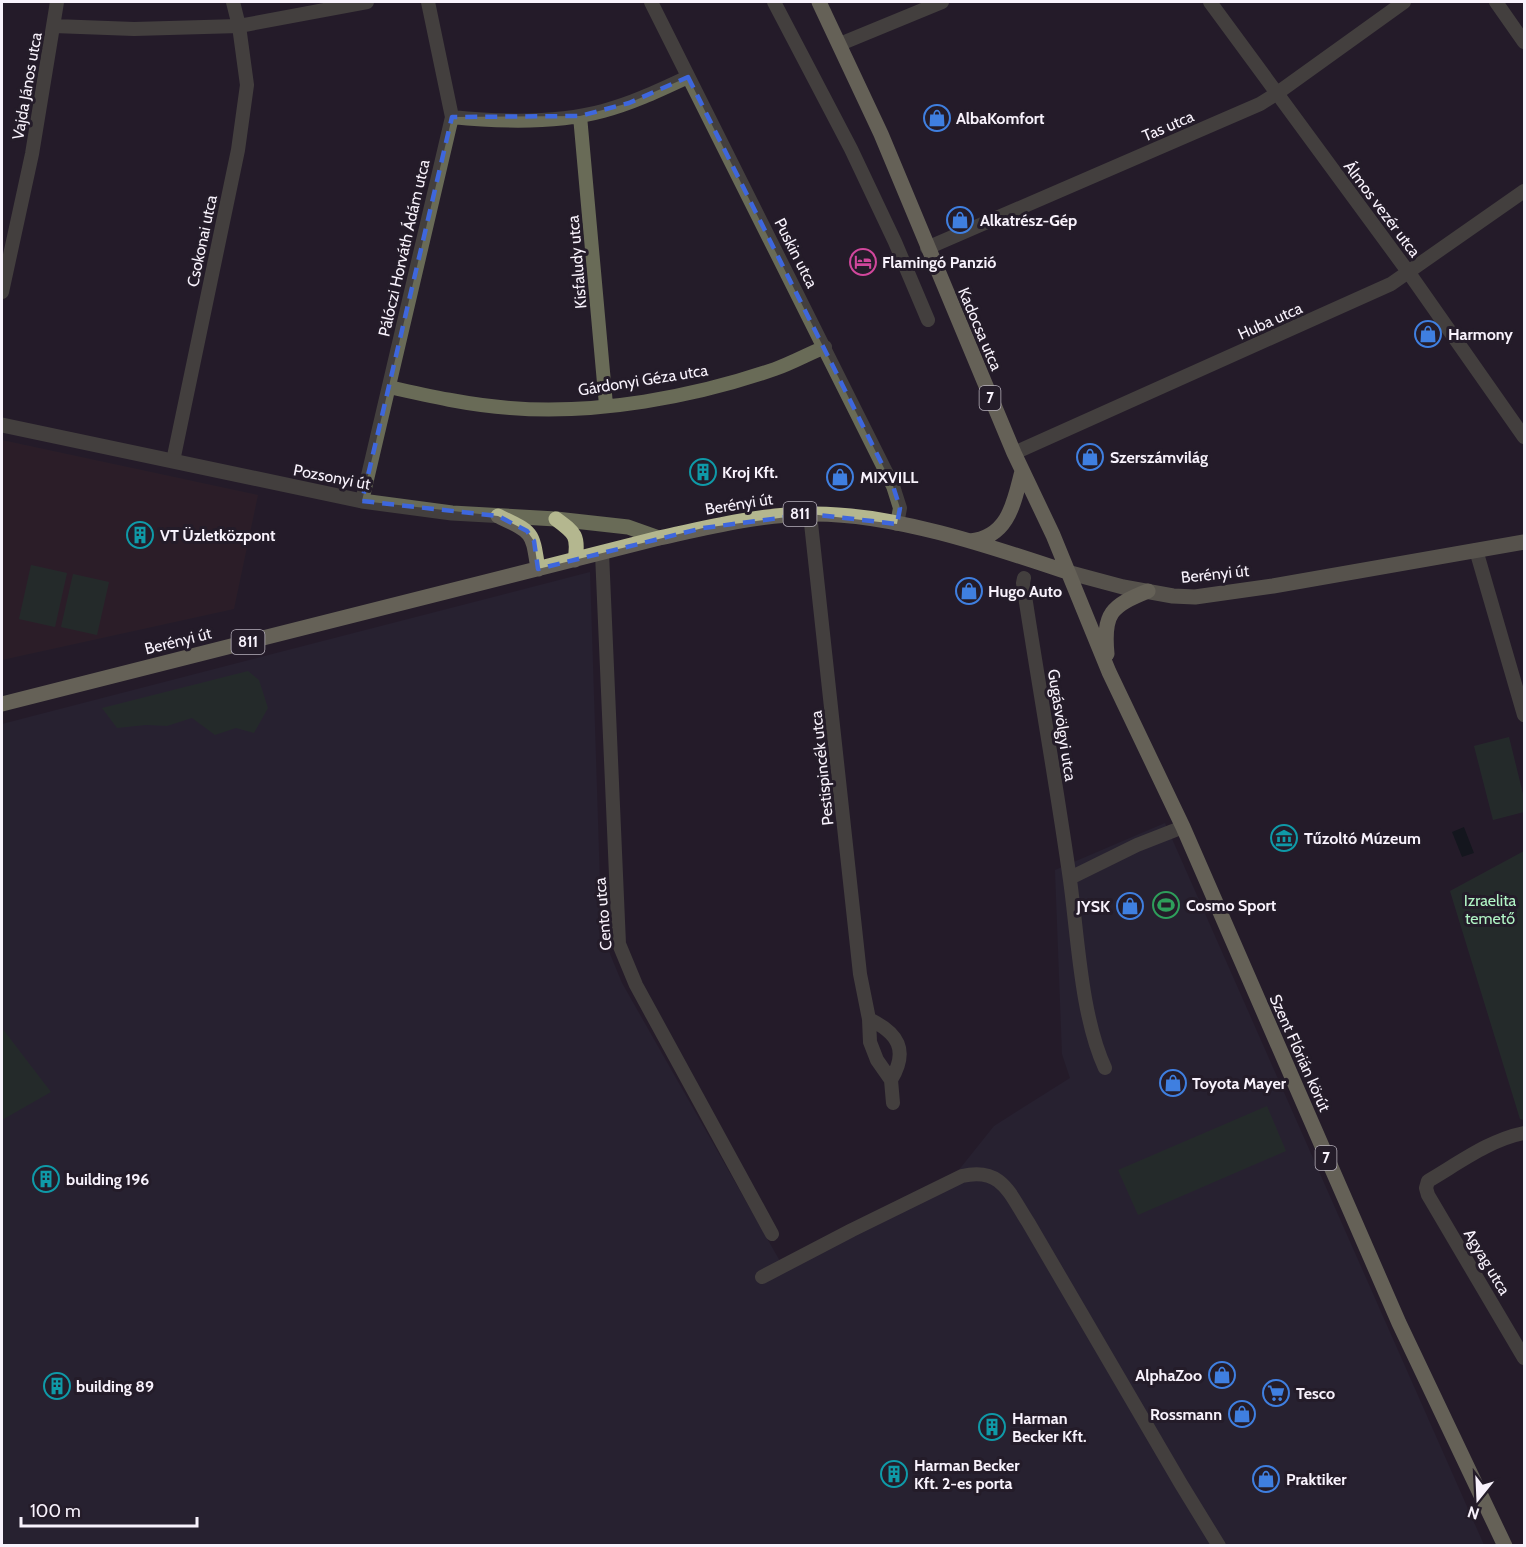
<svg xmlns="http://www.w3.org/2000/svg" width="1526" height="1547" font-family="Cabin,sans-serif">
	<rect width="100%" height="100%" fill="#241c29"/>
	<path fill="#332127" d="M2 440 258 495 234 609 2 660Z"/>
	<path fill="#2b2839" d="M590 572 601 915 610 954 622 983 781 1263 954 1176 994 1126 1070 1078 1062 1054 1055 870 1165 823 1484 1545 2 1546V724Z"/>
	<path fill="#253d2c" d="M31 565 67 573 55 627 19 619Z
		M73 574 109 582 97 635 61 627Z
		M248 671 259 680 268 708 254 733 236 728 215 735 192 718 167 726 146 725 117 728 102 708Z
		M1509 737 1524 798V812L1493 820 1474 746Z
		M1524 851V1120L1520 1119 1450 891Z
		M2 1028 51 1092 2 1120Z
		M1267 1106 1286 1151 1138 1215 1118 1170Z"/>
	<path fill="#001010" d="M1464 827 1474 853 1462 857 1452 832Z"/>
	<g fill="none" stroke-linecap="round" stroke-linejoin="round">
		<path stroke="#696b57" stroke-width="14" d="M651 2 893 486 900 508 897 524
			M774 2 851 149 895 242 928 320
			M1210 2 1409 273 1524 437
			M1496 2 1524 42
			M54 26 134 29 239 26 367 2
			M840 44 942 2
			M580 116 606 405
			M452 117C501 122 555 124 603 111 633 103 660 90 688 77
			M927 248 1260 104 1276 94 1404 2
			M2 292 32 154 57 2
			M389 387C429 396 469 405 510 408 595 415 695 397 775 369 792 363 808 354 825 347
			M1014 453 1391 284 1524 191
			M173 461 238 150 247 85 239 26 233 2
			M362 501 452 117 428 2
			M810 514 860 974 869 1019 870 1042 877 1060 891 1080 893 1103
			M1476 550 1524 715
			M602 553 619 944 636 985 772 1234
			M1024 578 1023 583C1038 682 1056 781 1070 880 1078 938 1081 1016 1105 1068
			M1070 878 1137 845 1183 827
			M869 1019C898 1033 909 1050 891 1080
			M1524 1133C1489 1140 1459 1163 1428 1181L1426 1188 1428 1195 1524 1358
			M762 1277 852 1230 962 1176C1002 1167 1009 1193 1028 1222L1181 1484 1219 1546"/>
		<path stroke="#696b57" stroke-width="15" d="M2 425 362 501 452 513 556 519 628 527 659 538"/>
		<path stroke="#939677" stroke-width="15" d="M1067 572 1123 587 1173 596 1195 597 1273 586 1524 542"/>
		<path stroke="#b4b78f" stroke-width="15" d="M819 2 881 134 1014 453 1053 535 1109 672 1183 827 1399 1323 1505 1546
			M498 516C534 533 532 531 538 569
			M556 519C575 533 579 536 575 560
			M970 541C1009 537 1014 502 1022 471
			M1107 654C1103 613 1111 606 1148 591
			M2 704 659 538C709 527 757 515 808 514 889 512 990 546 1067 572"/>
	</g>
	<path d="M0 0H1526V1547H0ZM688 77 893 486 900 508 897 524 810 514 703 528 538 569 534 541 527 531 498 516 362 501 452 117 580 116 629 103Z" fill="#241c29" fill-opacity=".55" fill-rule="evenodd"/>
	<path fill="none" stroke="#3e67dd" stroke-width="4.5" stroke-dasharray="12 8" stroke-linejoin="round" d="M688 77 893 486 900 508 897 524 810 514 703 528 538 569 534 541 527 531 498 516 362 501 452 117 580 116 629 103Z"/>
	<defs>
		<symbol id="shop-ring" viewBox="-11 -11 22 22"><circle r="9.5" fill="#241c29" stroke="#3f7fe0" stroke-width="1.5"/><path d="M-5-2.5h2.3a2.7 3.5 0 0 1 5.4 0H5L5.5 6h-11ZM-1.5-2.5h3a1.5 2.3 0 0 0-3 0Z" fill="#3f7fe0"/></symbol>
		<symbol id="hotel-ring" viewBox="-11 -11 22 22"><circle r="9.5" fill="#241c29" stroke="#d1479c" stroke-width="1.5"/><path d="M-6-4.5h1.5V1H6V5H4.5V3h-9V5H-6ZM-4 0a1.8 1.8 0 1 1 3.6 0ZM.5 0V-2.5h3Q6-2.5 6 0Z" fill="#d1479c"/></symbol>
		<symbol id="building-ring" viewBox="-11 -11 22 22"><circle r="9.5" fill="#241c29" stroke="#0f9aa8" stroke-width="1.5"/><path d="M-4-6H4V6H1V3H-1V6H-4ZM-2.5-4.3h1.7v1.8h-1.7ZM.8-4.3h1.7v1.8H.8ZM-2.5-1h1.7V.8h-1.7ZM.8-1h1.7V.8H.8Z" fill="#0f9aa8"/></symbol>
		<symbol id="museum-ring" viewBox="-11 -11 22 22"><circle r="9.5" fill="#241c29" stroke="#0f9aa8" stroke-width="1.5"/><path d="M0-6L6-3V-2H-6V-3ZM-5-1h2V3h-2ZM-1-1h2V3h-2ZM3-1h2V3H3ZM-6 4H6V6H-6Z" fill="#0f9aa8"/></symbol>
		<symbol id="stadium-ring" viewBox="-11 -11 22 22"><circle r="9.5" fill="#241c29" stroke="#2e9e5b" stroke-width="1.5"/><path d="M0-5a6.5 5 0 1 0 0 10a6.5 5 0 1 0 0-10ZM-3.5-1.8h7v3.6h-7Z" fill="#2e9e5b"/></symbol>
		<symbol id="supermarket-ring" viewBox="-11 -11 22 22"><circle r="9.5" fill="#241c29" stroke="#3f7fe0" stroke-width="1.5"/><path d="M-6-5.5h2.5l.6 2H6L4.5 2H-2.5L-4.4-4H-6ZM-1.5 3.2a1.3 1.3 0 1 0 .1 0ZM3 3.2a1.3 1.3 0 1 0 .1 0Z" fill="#3f7fe0"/></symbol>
	</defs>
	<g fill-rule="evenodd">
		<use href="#shop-ring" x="922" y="103" width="30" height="30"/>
		<use href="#shop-ring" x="945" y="205" width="30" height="30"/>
		<use href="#hotel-ring" x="848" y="247" width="30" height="30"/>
		<use href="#shop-ring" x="1413" y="319" width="30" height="30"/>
		<use href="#shop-ring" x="1075" y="442" width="30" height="30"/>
		<use href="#building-ring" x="688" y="457" width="30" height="30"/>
		<use href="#shop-ring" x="825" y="462" width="30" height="30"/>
		<use href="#building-ring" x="125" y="520" width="30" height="30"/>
		<use href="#shop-ring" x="954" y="576" width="30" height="30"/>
		<use href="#museum-ring" x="1269" y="823" width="30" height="30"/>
		<use href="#stadium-ring" x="1151" y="890" width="30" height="30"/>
		<use href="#shop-ring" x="1115" y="891" width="30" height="30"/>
		<use href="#shop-ring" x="1158" y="1068" width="30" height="30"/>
		<use href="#building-ring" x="31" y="1164" width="30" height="30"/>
		<use href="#shop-ring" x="1207" y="1360" width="30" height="30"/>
		<use href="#building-ring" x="42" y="1371" width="30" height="30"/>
		<use href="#supermarket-ring" x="1261" y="1378" width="30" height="30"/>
		<use href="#shop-ring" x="1227" y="1399" width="30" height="30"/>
		<use href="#building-ring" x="977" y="1412" width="30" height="30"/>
		<use href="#building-ring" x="879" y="1459" width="30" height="30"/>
		<use href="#shop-ring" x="1251" y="1464" width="30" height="30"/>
	</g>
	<g text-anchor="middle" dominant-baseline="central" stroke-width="6" stroke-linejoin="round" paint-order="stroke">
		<g fill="#241c29" stroke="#b8b2bd" stroke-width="1.5">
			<rect x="979.5" y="386" width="21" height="24" rx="4.5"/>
			<rect x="783.5" y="502" width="33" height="24" rx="4.5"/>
			<rect x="231.5" y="630" width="33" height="24" rx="4.5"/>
			<rect x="1315.5" y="1146" width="21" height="24" rx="4.5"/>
		</g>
		<g font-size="15" font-weight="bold" fill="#f8f2fc">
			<text x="990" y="398">7</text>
			<text x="800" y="514">811</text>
			<text x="248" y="642">811</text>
			<text x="1326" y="1158">7</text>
		</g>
		<g font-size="16" fill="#f8f2fc" stroke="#241c29">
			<text transform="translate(27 86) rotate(-80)">Vajda János utca</text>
			<text transform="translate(1168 126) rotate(-23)">Tas utca</text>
			<text transform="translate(1382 209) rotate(53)">Álmos vezér utca</text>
			<text transform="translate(202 241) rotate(-78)">Csokonai utca</text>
			<text transform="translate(404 248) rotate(-77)">Pálóczi Horváth Ádám utca</text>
			<text transform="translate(796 253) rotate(63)">Puskin utca</text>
			<text transform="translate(577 262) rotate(-95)">Kisfaludy utca</text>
			<text transform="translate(1270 321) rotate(-24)">Huba utca</text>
			<text transform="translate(980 329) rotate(67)">Kadocsa utca</text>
			<text transform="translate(643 380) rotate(-9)">Gárdonyi Géza utca</text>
			<text transform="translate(332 477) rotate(11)">Pozsonyi út</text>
			<text transform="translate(739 504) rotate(-9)">Berényi út</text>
			<text transform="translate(1215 574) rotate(-6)">Berényi út</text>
			<text transform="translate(178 641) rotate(-14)">Berényi út</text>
			<text transform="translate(1062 725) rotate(81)">Gugásvölgyi utca</text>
			<text transform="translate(822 768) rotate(-96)">Pestispincék utca</text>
			<text transform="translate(603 914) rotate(-95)">Cento utca</text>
			<text transform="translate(1300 1053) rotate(66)">Szent Flórián körút</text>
			<text transform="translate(1487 1262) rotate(59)">Agyag utca</text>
		</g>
		<g font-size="16" font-weight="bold" fill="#f8f2fc" stroke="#241c29" text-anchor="start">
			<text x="956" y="118">AlbaKomfort</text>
			<text x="980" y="220">Alkatrész-Gép</text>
			<text x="882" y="262">Flamingó Panzió</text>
			<text x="1448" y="334">Harmony</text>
			<text x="1110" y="457">Szerszámvilág</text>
			<text x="722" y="472">Kroj Kft.</text>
			<text x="860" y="477">MIXVILL</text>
			<text x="160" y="535">VT Üzletközpont</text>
			<text x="988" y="591">Hugo Auto</text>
			<text x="1304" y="838">Tűzoltó Múzeum</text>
			<text x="1186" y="905">Cosmo Sport</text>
			<text x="1110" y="906" text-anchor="end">JYSK</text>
			<text x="1192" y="1083">Toyota Mayer</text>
			<text x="66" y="1179">building 196</text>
			<text x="1202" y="1375" text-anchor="end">AlphaZoo</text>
			<text x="76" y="1386">building 89</text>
			<text x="1296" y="1393">Tesco</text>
			<text x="1222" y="1414" text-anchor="end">Rossmann</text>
			<text x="1012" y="1418">Harman<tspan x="1012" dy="18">Becker Kft.</tspan></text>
			<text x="914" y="1465">Harman Becker<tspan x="914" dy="18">Kft. 2-es porta</tspan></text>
			<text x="1286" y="1479">Praktiker</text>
		</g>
		<g font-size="16" fill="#b1f5c5" stroke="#241c29">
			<text x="1490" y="900">Izraelita<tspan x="1490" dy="18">temető</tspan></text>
		</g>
	</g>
	<rect width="1526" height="1547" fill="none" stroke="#f8f2fc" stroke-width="6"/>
	<g transform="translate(1478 1499) rotate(198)" stroke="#241c29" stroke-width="4.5" paint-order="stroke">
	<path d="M0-4.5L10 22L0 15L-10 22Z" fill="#f8f2fc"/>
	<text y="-9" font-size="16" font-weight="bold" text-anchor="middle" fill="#f8f2fc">N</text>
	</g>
	<path d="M21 1517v9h176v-9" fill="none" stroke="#f8f2fc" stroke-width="3"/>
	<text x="30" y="1517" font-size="18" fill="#f8f2fc" stroke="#241c29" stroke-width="4.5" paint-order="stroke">100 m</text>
</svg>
